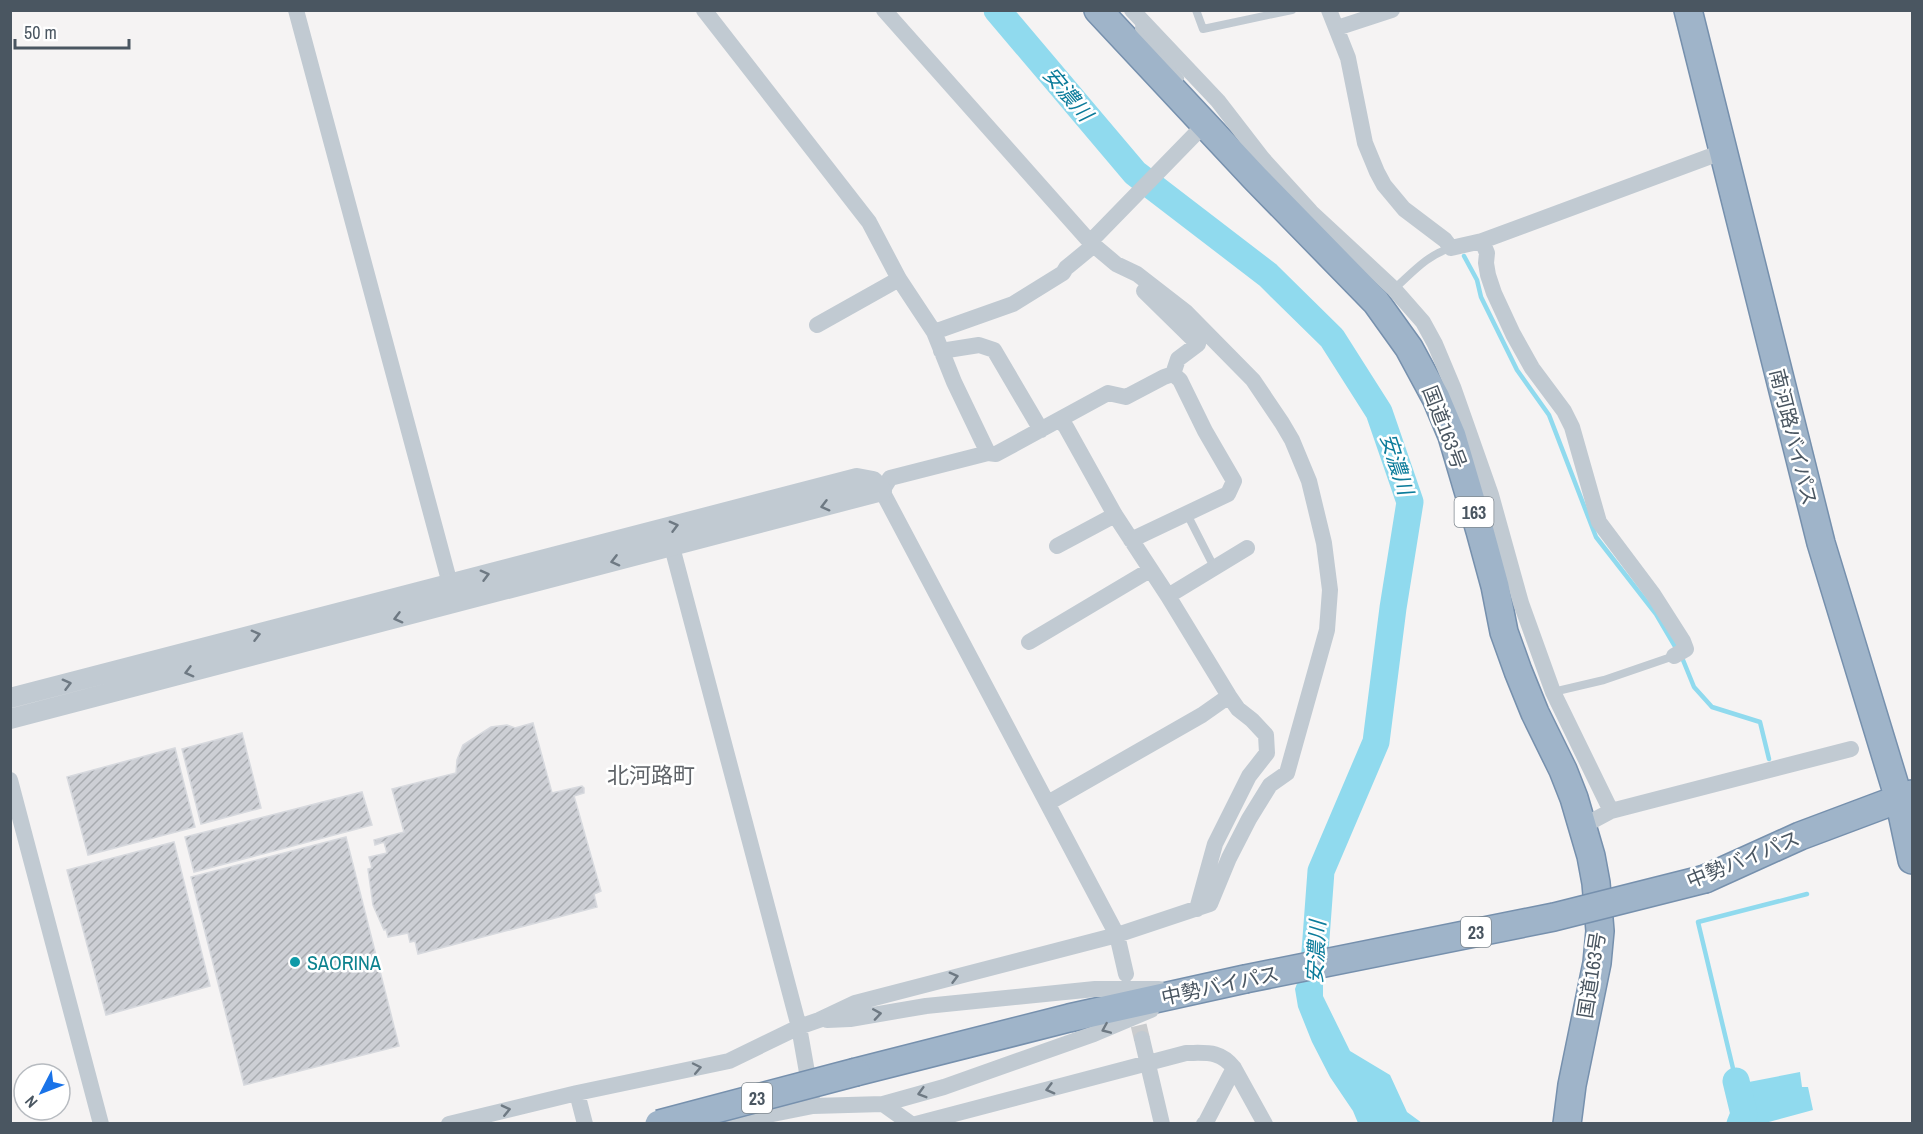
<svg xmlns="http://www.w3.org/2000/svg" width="1923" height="1134" font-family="'Archivo Narrow','Noto Sans JP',sans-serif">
	<defs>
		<pattern id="building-hatch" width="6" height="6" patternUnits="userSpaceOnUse" patternTransform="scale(1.5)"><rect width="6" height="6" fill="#cdcfd5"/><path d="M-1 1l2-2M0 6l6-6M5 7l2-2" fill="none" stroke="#a8abb0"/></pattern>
	</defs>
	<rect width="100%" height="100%" fill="#f5f3f3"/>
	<path fill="#90daee" d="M1323 911V996L1350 1051 1390 1075 1407 1112 1422 1123H1358L1353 1111 1330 1077 1312 1042 1298 1007 1295 989Z
		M1800 1072 1802 1087H1808L1813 1110 1765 1123H1730L1733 1108 1728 1086Z"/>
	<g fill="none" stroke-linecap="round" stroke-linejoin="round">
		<path stroke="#90daee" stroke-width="4.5" d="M1464 256 1477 280 1481 297 1517 370 1549 415 1596 537 1656 614 1683 660 1694 687 1712 707 1760 722 1769 759
			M1736 1081 1698 922 1807 894"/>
		<path stroke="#90daee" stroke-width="27" d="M997 10 1135 173 1268 275 1332 338 1379 412 1410 502 1393 608 1376 742 1321 871 1314 965
			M1736 1081 1744 1114 1740 1124"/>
	</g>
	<path fill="url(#building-hatch)" stroke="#d7d9de" stroke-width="1.5" d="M533 723 552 793 582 786 584 788V793L574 796 601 891 594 894 597 907 418 954 415 941 410 942 408 933 388 937 386 929 384 930 373 905 368 869 372 868 369 857 387 853 384 842 375 845 374 840 404 832 392 789 456 773 457 760 463 745 491 727 507 725 515 728Z
		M242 733 261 808 201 824 182 749Z
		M175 748 195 827 88 855 67 777Z
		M362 792 372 825 194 872 185 837Z
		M346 837 399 1046 244 1085 191 877Z
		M174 842 210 986 106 1015 67 870Z"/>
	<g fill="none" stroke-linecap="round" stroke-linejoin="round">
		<path stroke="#caccce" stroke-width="16" stroke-dasharray="16 8" stroke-linecap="butt" d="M1133 1002 1142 1039"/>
		<defs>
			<path id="trunk" d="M1098 10 1255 178 1376 302 1409 348 1436 398 1452 436 1480 531 1495 586 1504 632 1518 671 1535 713 1563 770 1574 798 1591 856 1596 883 1600 931 1597 963 1572 1085 1567 1124
				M1688 10 1821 543 1899 799 1912 860
				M1705 879 1800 836 1912 794
				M856 1072 1069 1018 1245 979"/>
		</defs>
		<use href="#trunk" stroke="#7690ad" stroke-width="30"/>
		<path stroke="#c1cad2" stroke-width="8" d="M1196 10 1203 29 1292 10
			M1140 19 1139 29 1180 78
			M1394 289C1411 274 1428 254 1451 248
			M1187 514 1214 567
			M1553 692 1604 680 1674 656"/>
		<path stroke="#c1cad2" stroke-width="16" d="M296 10 453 595
			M704 10 869 222 899 279 934 332 954 382 988 453
			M1132 10 1218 101 1262 158 1311 212 1394 289 1423 322 1435 344 1453 387 1491 495 1521 603 1553 692 1611 811
			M1329 10 1348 58 1365 143 1377 172 1384 185 1404 209 1445 240 1451 248 1482 241 1722 152
			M1337 28 1392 10
			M1482 241 1487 253 1486 263 1488 275 1494 293 1513 334 1532 368 1564 411 1572 427 1599 522 1653 594 1683 641 1686 649 1674 656
			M1090 242 1205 124
			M817 325 899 279
			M934 332 1013 304 1063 273 1066 268 1094 245
			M941 351 979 345 994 350 1041 430
			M1060 420 1066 427 1115 515 1168 596 1229 696 1238 709 1252 720 1266 735 1267 753 1249 776 1215 844 1197 909
			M1131 540 1228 494 1234 481 1205 431 1180 380 1173 374
			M1057 546 1115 515
			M672 547 799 1027 813 1106
			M1168 596 1247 548
			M1029 642 1150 570
			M10 780 101 1124
			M1048 803 1202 715 1229 696
			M1583 826 1611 811 1851 749
			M1126 974 1117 935 882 491 890 478 988 453 996 454 1108 393 1126 397 1164 377 1173 374 1178 359 1198 344 1144 291
			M827 1020 850 1019 926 1006 1095 989H1159
			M1142 1039 1162 1124
			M577 1093 585 1124
			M883 1104 911 1124
			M449 1124 577 1093 729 1061 799 1027 819 1020 855 1003 1117 935 1210 904 1229 858 1249 819 1270 785 1287 773 1327 630 1330 590 1324 543 1309 481 1292 440 1282 423 1253 380 1186 312 1137 274 1116 264 1090 242 884 10
			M721 1124 813 1106 883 1104 944 1087 1094 1034 1151 1010
			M916 1124 1186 1053C1206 1053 1220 1050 1234 1068L1265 1124
			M1204 1124 1206 1122 1234 1068"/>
		<path stroke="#c1cad2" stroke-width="20" d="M10 698 857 478 873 481 882 491 10 719"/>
		<use href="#trunk" stroke="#9fb4c9" stroke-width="27"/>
		<defs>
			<path id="trunk-bridge" d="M1245 979 1554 917 1705 879
				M659 1124 856 1072"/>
		</defs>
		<use href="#trunk-bridge" stroke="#7690ad" stroke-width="30" stroke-linecap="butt"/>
		<use href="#trunk-bridge" stroke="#9fb4c9" stroke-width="27"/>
	</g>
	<defs><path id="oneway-chevron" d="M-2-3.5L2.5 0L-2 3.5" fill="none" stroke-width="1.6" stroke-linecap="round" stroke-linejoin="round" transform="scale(1.5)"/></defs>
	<g stroke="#6e7983">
		<use href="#oneway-chevron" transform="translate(825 506) rotate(165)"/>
		<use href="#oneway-chevron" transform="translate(674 526) rotate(-15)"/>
		<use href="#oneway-chevron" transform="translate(615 561) rotate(166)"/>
		<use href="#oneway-chevron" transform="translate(485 575) rotate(-15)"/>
		<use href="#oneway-chevron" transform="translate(398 618) rotate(165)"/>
		<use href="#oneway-chevron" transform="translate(256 635) rotate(-15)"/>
		<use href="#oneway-chevron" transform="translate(189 672) rotate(165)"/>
		<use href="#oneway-chevron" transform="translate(67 684) rotate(-15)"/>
		<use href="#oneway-chevron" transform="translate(954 977) rotate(-15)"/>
		<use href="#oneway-chevron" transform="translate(877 1014) rotate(-9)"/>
		<use href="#oneway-chevron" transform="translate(1106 1029) rotate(157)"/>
		<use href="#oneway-chevron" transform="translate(697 1068) rotate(-12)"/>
		<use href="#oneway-chevron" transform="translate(1050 1089) rotate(165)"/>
		<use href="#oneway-chevron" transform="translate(922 1093) rotate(164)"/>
		<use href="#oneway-chevron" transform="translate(506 1110) rotate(-13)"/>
	</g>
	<circle fill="#0f9aa8" stroke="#fff" stroke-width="2" cx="295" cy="962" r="6"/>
	<g text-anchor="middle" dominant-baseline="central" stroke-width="5" stroke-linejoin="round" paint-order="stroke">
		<g fill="#fff" stroke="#808990" stroke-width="1.5">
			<rect x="1454.5" y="497" width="39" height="30" rx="4.5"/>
			<rect x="1461" y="917" width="30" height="30" rx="4.5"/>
			<rect x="742" y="1083" width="30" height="30" rx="4.5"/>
		</g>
		<g font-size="18" font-weight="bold" fill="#4a5661">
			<text x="1474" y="512">163</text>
			<text x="1476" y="932">23</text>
			<text x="757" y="1098">23</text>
		</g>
		<g font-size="20" fill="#4a5661" stroke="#fff">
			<text transform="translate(1445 427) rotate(69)">国道163号</text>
			<text transform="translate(1794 437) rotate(76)">南河路バイパス</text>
			<text transform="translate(1743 859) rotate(-22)">中勢バイパス</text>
			<text transform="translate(1591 975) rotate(-81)">国道163号</text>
			<text transform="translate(1220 985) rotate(-12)">中勢バイパス</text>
		</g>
		<g font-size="20" fill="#0d838f" stroke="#fff" text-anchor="start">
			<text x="307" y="962">SAORINA</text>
		</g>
		<g font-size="21" font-style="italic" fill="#0c7c9b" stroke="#fff">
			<text transform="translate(1068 94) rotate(50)">安濃川</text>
			<text transform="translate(1397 464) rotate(72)">安濃川</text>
			<text transform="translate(1316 952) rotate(-87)">安濃川</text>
		</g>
		<g font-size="22" fill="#5f6368" stroke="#fff">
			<text x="651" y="775">北河路町</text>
		</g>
	</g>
	<rect width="1923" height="1134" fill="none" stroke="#4a5661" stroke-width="24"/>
	<g transform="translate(42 1092) rotate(228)"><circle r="28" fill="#ffffff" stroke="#b7bbc0" stroke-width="1.5"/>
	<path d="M0-4.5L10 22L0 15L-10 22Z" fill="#1a73e8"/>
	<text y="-9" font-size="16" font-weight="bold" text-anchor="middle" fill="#4a5661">N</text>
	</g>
	<path d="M15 39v9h114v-9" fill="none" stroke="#4a5661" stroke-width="3"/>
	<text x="24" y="39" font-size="18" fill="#4a5661" stroke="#ffffff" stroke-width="4.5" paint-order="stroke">50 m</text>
</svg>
